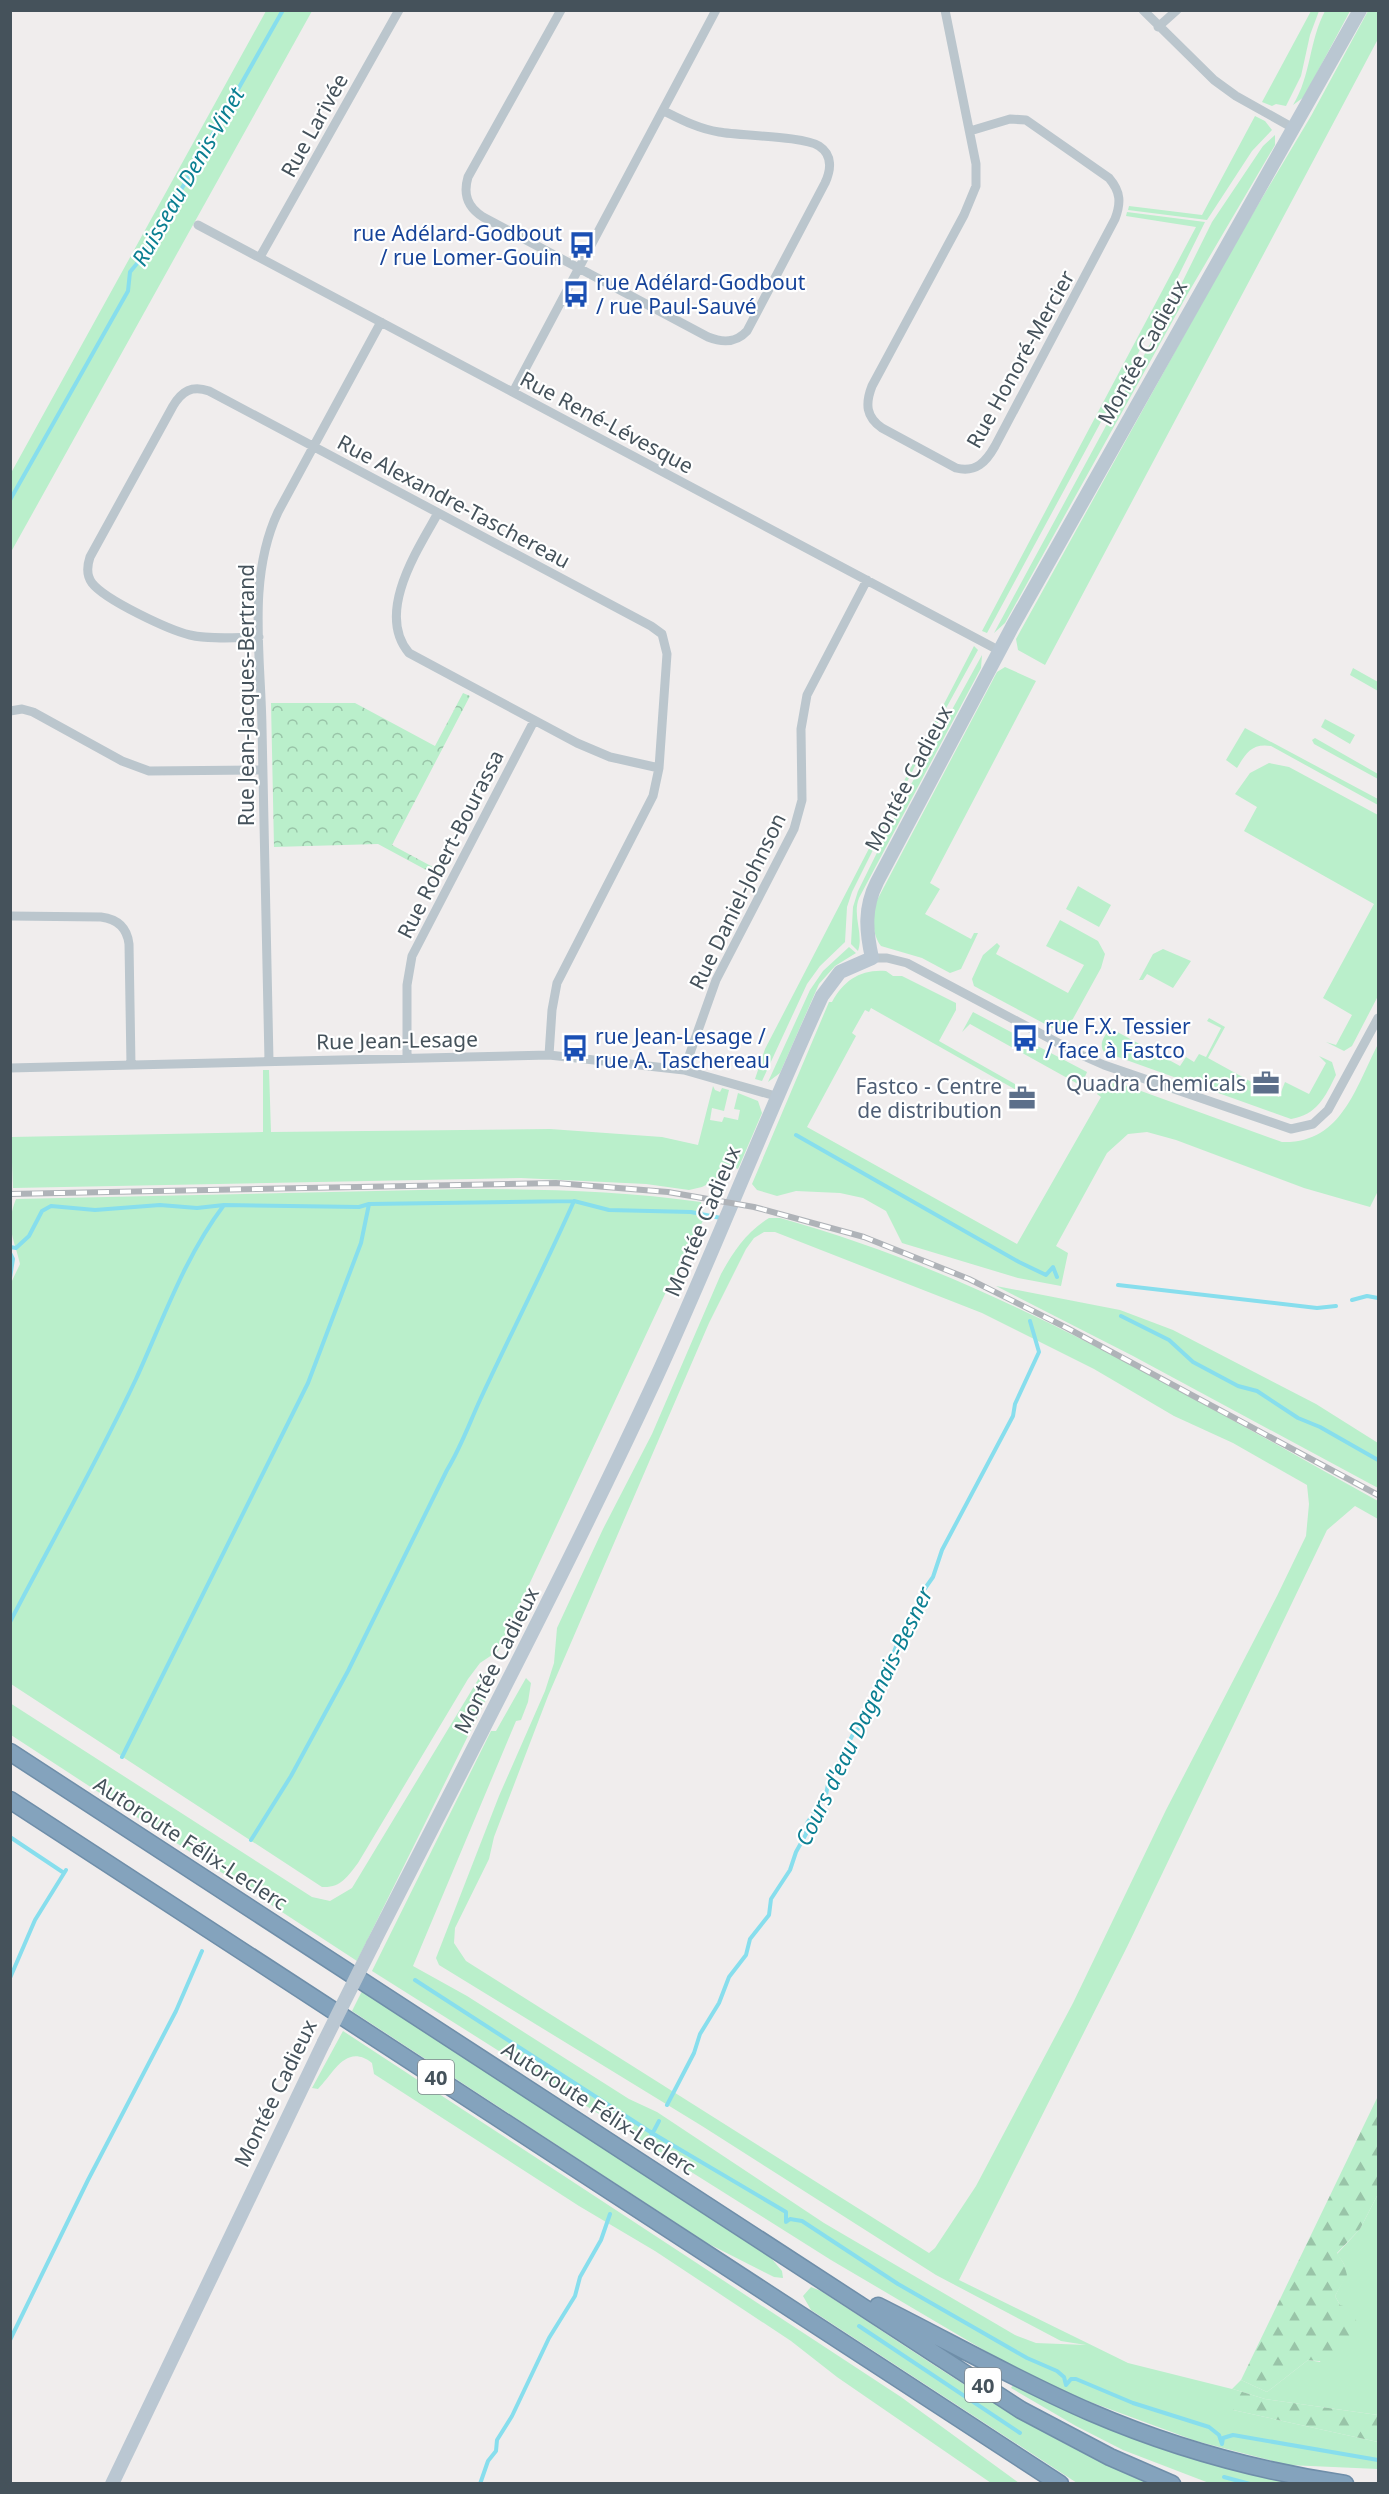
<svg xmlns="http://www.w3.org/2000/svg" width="1389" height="2494" font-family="'Noto Sans',sans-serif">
	<defs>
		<pattern id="forest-firs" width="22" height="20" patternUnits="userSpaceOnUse" patternTransform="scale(1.5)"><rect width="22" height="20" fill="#baefcb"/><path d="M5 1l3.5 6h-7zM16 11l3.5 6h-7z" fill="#99c4a8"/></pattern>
		<pattern id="park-crowns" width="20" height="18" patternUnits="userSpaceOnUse" patternTransform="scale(1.5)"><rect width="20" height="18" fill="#baefcb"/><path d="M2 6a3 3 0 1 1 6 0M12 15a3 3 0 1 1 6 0" fill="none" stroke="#99c4a8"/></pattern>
	</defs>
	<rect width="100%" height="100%" fill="#f0eded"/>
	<path fill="#baefcb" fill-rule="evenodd" d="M266 11H312L11 552V473Z
		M1311 11H1319L1310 35 1301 76 1286 106 1276 104 1272 106 1262 102Z
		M1325 11H1350L1304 97 1293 105C1311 76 1309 41 1325 11Z
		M1368 11H1378V39L1045 665 1018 650 1016 639 1234 245 1311 116Z
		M1255 116 1265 121 1272 130 1252 151 1207 220 1128 210 1129 206 1202 215Z
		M1275 135V145L1187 295 1005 623 994 633 1168 311 1212 222 1263 146Z
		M1127 212 1205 222 1163 307 987 633 982 631 1196 227 1126 216Z
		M974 646 978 650 922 752 852 892 847 907 845 942 820 966 807 984 762 1081 755 1079 765 1049Z
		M982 655 981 668 859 898C852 916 864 934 858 951L851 944 853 907 858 891 908 790Z
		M1005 667 1036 681 930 883 940 889 925 914 971 939 974 933H978L961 969 950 973 922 958 881 946C873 936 872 919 874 906L997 672Z
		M1353 668 1378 682V691L1350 675Z
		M1325 719 1355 735 1350 744 1321 727Z
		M1245 728 1378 799V805L1271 746C1252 743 1246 753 1237 768L1226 760Z
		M1315 738 1378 774V779L1314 744 1312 740Z
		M1269 763 1289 767 1378 815V996L1352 1046 1344 1051 1326 1042 1336 1045 1352 1015 1323 998 1374 904 1244 831 1257 807 1235 794 1250 773Z
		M1078 886 1111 905 1099 927 1066 909Z
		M1060 920 1098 941 1105 954 1101 968 1069 1026 1058 1031 974 986 972 979 983 955 997 943 1000 946 996 954 1068 993 1084 965 1046 946Z
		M849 947 856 953 835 966 819 984 780 1073 768 1082 810 990 823 971Z
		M1163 949 1191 961 1173 988 1147 974 1143 980H1139L1153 954Z
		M886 971 893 976H902L956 1003V1010L939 1041 1020 1087 1018 1091 871 1008 869 1012 865 1010 852 1033 856 1036 807 1127 1017 1244 1101 1097 1097 1094 1108 1079 1282 1142C1341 1144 1355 1089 1378 1044V1191L1370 1207 1304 1188 1176 1140 1147 1132 1128 1134 1107 1153 1056 1246 1068 1253 1061 1286 1018 1278 902 1243 886 1211 863 1198 840 1193 796 1191 777 1196 757 1190 752 1184 829 1002H832C844 980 861 969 886 971Z
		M973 1012 1087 1072 1078 1093 1075 1091 1078 1084 970 1024 962 1032Z
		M1209 1018 1225 1027 1208 1058 1279 1097 1285 1082 1309 1094 1326 1063 1319 1056 1332 1062 1336 1075C1325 1097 1317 1115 1291 1119L1104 1052C1098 1043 1105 1036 1110 1028L1180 1066 1186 1057 1194 1062 1199 1054 1206 1057 1221 1028 1207 1021Z
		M263 1070H269L271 1132 550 1129 662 1137 698 1145 713 1086 715 1090 720 1092 722 1088 729 1090 724 1111 712 1108 710 1120 722 1122 724 1117 738 1120 740 1110 734 1109 738 1093 758 1101 762 1113 738 1169 724 1163 720 1178 702 1187 689 1190 646 1184 521 1178 13 1188 11 1137 263 1132Z
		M464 1189C544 1189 622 1191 701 1202L704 1219 680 1262 498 1651 480 1663 468 1679 358 1863C347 1877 341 1888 322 1887L11 1684 10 1285 20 1264C14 1238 5 1227 16 1199Z
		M769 1218H780C994 1277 1185 1395 1378 1501V1519L1355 1506 1327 1530 1127 1947 959 2280 1128 2363 1232 2389 1241 2380 1267 2392 1308 2360 1320 2362 1340 2305 1335 2296 1346 2275 1344 2264 1337 2254 1360 2229 1378 2194V2415L1265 2399 1233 2389V2410L1378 2442V2469L1288 2465 1196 2441 1066 2393 994 2356 831 2260 372 1971 491 1731H496L526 1678 531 1683 528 1702 521 1720 516 1721 413 1966 467 1996 629 2099 657 2112 824 2223 1015 2335 1036 2343 1086 2345 1061 2341 936 2275 702 2126 439 1965 436 1958 499 1796 545 1691 554 1663 557 1628 603 1529 652 1434 721 1274C734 1251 746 1232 769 1218ZM764 1232H775L982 1313 1094 1369 1174 1416 1233 1443 1307 1485 1309 1504 1306 1536 1277 1596 1166 1810 1073 2003 976 2186 935 2248 929 2253 466 1961 454 1943 455 1928 489 1859 494 1837 548 1696 709 1323 746 1249 754 1238Z
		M996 1286 1120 1310 1173 1330 1316 1404 1378 1443V1488L1133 1356Z
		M492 1668 498 1670 497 1677 357 1961 11 1735 10 1703 312 1897 330 1901 352 1888 479 1678Z
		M362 1991 771 2258 782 2271 783 2278 774 2277 707 2243 352 2011Z
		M343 2031 901 2397 1019 2483H991L837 2377 791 2341 655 2251 579 2206 374 2074 372 2063C346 2043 334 2073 318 2089L312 2088Z
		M811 2287 821 2291C928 2360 1032 2436 1150 2483H1077L811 2310 803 2296Z
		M1014 2384C1103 2430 1196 2464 1295 2483H1209L1123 2450 1076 2426 1011 2388Z"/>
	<path fill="url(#forest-firs)" d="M1378 2096V2194L1360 2229 1337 2253 1344 2264 1347 2275 1335 2296 1340 2305 1353 2309 1360 2335C1343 2357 1337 2364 1308 2360L1267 2392 1241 2380Z
		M1233 2389 1265 2399 1378 2415V2442L1233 2410Z"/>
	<path fill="url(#park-crowns)" d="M463 693 470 696 392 845 444 873 441 878 378 844 274 847 271 703H355L435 746Z"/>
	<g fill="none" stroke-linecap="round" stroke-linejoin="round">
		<path stroke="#87deed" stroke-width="4" d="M10 500 128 291 130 272 144 255 283 10
			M796 1135 1019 1262 1046 1275 1053 1267 1057 1277
			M574 1201 609 1210 691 1212 721 1218
			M10 1247 16 1248 29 1236 42 1211 51 1206 95 1210 160 1205 197 1208 224 1205 359 1207 369 1204
			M10 1253 13 1259 10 1278
			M1118 1285 1317 1308 1336 1306
			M1352 1300 1367 1296 1378 1298
			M1121 1316 1169 1340 1193 1362 1238 1386 1257 1391 1298 1418 1320 1427 1378 1460
			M10 1622C52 1541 97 1462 136 1379 163 1320 184 1258 224 1205
			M122 1757 308 1383 361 1243 369 1204 574 1201C544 1269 511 1333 480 1400 469 1424 461 1447 447 1470L348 1671 291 1776 251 1840
			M10 1837 64 1873
			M10 1978 35 1920 66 1870
			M415 1980 652 2133 786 2212V2222L790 2219 802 2221 898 2284 1027 2358 1057 2371 1064 2377 1066 2385 1071 2379H1076L1133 2403 1209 2427 1219 2435 1222 2444 1223 2438 1233 2435 1378 2460
			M667 2105 694 2053 700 2034 719 2003 729 1977 746 1955 750 1939 769 1915 771 1899 790 1870 796 1852 806 1834 807 1823 826 1795 830 1773 836 1769 854 1732 860 1727 869 1703 880 1689 897 1644 909 1631 921 1594 933 1577 942 1550 1013 1416 1015 1404 1039 1352 1030 1321
			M648 2142 659 2121
			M859 2326 1020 2433
			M10 2340 88 2180 176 2011 202 1951
			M1224 2477 1250 2484
			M480 2484 488 2461 496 2451 497 2440 512 2416 549 2338 575 2296 580 2277 601 2240 610 2214"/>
		<defs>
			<path id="highway" d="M10 1752 1021 2410 1110 2457 1172 2484
				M10 1800 1060 2484
				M878 2306C948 2341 1018 2381 1090 2412 1171 2447 1258 2471 1345 2484"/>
		</defs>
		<use href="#highway" stroke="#6f8ea9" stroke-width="19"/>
		<path stroke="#bbc6cd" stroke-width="9" d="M561 10 468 177C463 194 467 207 483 217L708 337C723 343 736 343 747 331L825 183C831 170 833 155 819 146 804 136 741 136 719 132 699 129 682 120 664 111
			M945 10 976 164V186L964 215 872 386C865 404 866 417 882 428L956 468C976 473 986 462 995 446L1115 219C1121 203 1121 192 1109 178L1026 120 1010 119 970 131
			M1143 10 1214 80 1236 96 1295 129
			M1158 27 1177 10
			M198 225 1000 651
			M260 257 399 10
			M513 392 716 10
			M438 513C418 549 375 613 409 653L577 743 610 757 659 768
			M259 637C237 637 212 640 190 635 169 630 105 600 92 583 86 575 87 566 90 557L173 406C182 391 192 385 209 391L651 626 662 634 667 654 659 768 653 796 557 983 552 1010 549 1055
			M10 711 22 709 33 712 122 761 149 771 263 770
			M10 916 101 917C117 919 127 927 129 944L131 1065
			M872 958H887L907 963 1079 1054 1104 1065 1291 1129 1313 1124 1328 1110 1378 1018
			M407 1058V985L412 956 534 721
			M269 1061C267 950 264 839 262 728 261 656 247 578 278 512L381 322
			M10 1068 549 1055 684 1070 779 1097
			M684 1070 716 980 794 829 802 800 801 729 807 695 867 580"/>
		<path stroke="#bac7d2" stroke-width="14" d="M373 1944C469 1756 567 1570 656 1378 714 1252 764 1122 822 996L840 972 872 958C866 931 864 908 877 882L1012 627 1360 10
			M112 2484 324 2042"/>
		<use href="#highway" stroke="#84a3bd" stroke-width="16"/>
		<defs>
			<path id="rail" d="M10 1194 556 1183 668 1192 754 1207 864 1237 969 1279 1067 1328 1378 1495"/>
		</defs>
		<use href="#rail" stroke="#afb3b8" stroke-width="6"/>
		<use href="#rail" stroke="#fff" stroke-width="4" stroke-dasharray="11" stroke-linecap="butt"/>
		<path stroke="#bac7d2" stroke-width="14" d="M324 2042 373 1944"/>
	</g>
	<defs>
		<symbol id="bus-bare" viewBox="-9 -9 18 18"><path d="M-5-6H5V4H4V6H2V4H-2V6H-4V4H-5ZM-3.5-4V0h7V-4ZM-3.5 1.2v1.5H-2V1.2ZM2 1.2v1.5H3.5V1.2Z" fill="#1a4fb4" stroke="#fff" stroke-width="2.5" paint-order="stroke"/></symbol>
		<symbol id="office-bare" viewBox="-9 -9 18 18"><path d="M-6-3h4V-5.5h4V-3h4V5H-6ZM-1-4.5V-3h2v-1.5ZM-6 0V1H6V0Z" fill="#5c6f8a" stroke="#fff" stroke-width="2.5" paint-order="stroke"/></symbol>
	</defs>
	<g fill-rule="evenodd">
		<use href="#bus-bare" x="563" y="226" width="38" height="38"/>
		<use href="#bus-bare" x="557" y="275" width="38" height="38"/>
		<use href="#bus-bare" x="1006" y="1019" width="38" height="38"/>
		<use href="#bus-bare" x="556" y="1029" width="38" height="38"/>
		<use href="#office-bare" x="1247" y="1064" width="38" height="38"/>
		<use href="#office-bare" x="1003" y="1079" width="38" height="38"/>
	</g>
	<g text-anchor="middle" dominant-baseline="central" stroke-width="4.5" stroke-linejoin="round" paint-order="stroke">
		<g fill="#fff" stroke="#7d868c" stroke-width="1.5">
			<rect x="418" y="2060" width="36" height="34" rx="4.5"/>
			<rect x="965" y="2368" width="36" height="34" rx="4.5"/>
		</g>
		<g font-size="20" font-weight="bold" fill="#45525b">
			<text x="436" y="2077">40</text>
			<text x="983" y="2385">40</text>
		</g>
		<g font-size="21" fill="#45525b" stroke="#fff">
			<text transform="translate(314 125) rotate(-61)">Rue Larivée</text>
			<text transform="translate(1142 352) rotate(-61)">Montée Cadieux</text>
			<text transform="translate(1020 359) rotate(-61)">Rue Honoré-Mercier</text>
			<text transform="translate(607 422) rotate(28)">Rue René-Lévesque</text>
			<text transform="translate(454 501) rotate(28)">Rue Alexandre-Taschereau</text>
			<text transform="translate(246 695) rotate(-90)">Rue Jean-Jacques-Bertrand</text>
			<text transform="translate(908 778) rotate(-62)">Montée Cadieux</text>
			<text transform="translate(450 844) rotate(-63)">Rue Robert-Bourassa</text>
			<text transform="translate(737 901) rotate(-64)">Rue Daniel-Johnson</text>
			<text transform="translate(397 1040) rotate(-1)">Rue Jean-Lesage</text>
			<text transform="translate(702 1221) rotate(-67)">Montée Cadieux</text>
			<text transform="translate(496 1660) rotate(-63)">Montée Cadieux</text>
			<text transform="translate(191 1843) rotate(33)">Autoroute Félix-Leclerc</text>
			<text transform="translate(275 2093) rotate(-64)">Montée Cadieux</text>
			<text transform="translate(599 2108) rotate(33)">Autoroute Félix-Leclerc</text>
		</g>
		<g font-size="21" fill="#164399" stroke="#fff" text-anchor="start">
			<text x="562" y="233" text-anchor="end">rue Adélard-Godbout<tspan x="562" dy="24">/ rue Lomer-Gouin</tspan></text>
			<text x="596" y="282">rue Adélard-Godbout<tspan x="596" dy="24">/ rue Paul-Sauvé</tspan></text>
			<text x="1045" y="1026">rue F.X. Tessier<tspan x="1045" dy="24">/ face à Fastco</tspan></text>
			<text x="595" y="1036">rue Jean-Lesage /<tspan x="595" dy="24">rue A. Taschereau</tspan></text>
		</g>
		<g font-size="21" fill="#4e5e75" stroke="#fff" text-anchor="end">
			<text x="1246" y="1083">Quadra Chemicals</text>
			<text x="1002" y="1086">Fastco - Centre<tspan x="1002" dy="24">de distribution</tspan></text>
		</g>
		<g font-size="22" font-style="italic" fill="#0b7f92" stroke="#fff">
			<text transform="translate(187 176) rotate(-60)">Ruisseau Denis-Vinet</text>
			<text transform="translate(863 1716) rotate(-64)">Cours d'eau Dagenais-Besner</text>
		</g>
	</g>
	<rect width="1389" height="2494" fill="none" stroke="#45525b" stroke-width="24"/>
</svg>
